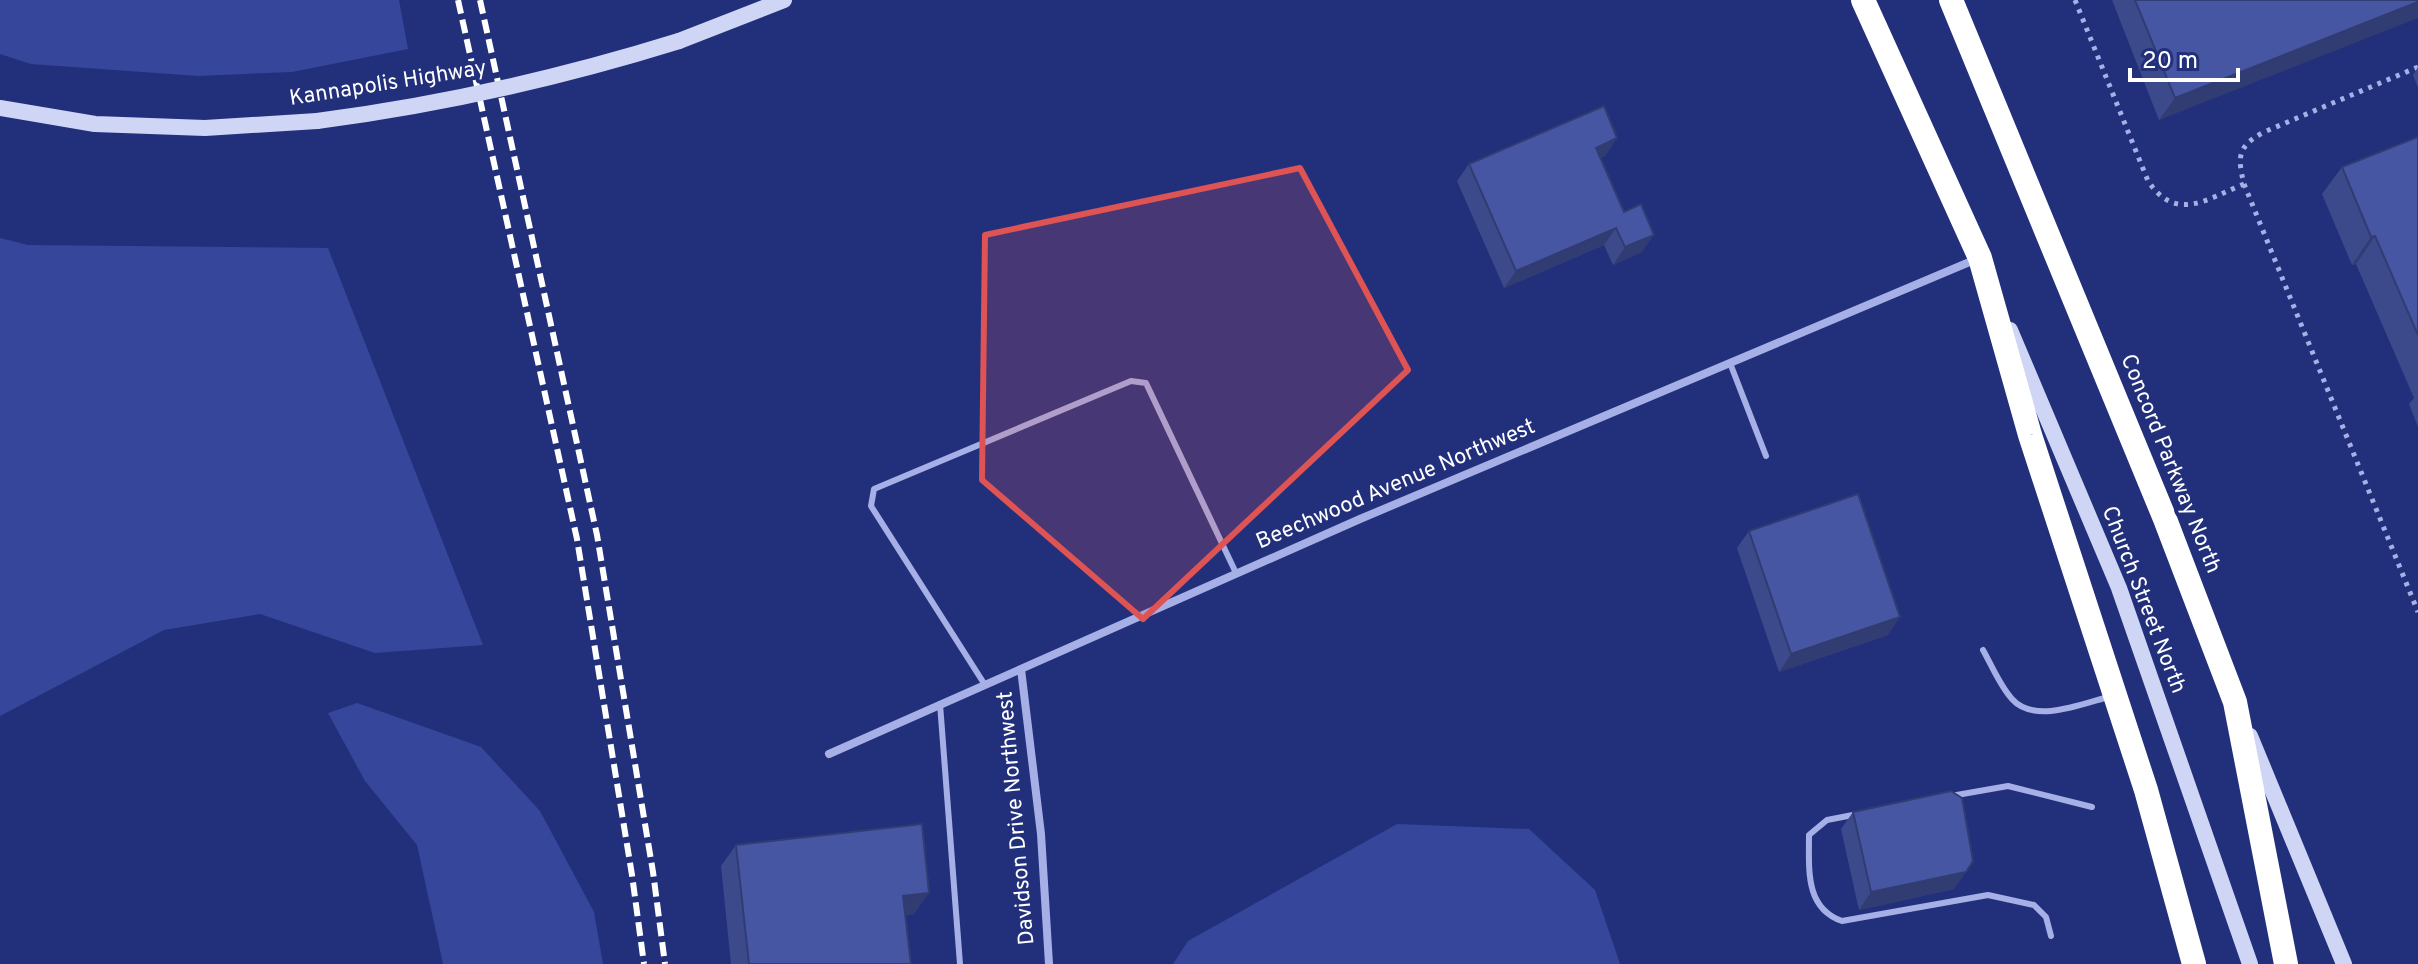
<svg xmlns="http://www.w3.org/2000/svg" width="2418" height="964" font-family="Overpass,sans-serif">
	<rect width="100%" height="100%" fill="#22307c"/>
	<path fill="#36469a" d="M0 0H399L408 49 292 72 198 76 31 64 0 54Z
		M0 238 28 245 328 248 483 645 375 653 260 614 164 630 0 716Z
		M357 703 481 747 540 811 594 912 603 964H443L417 845 365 781 328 713Z
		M1397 824 1529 829 1595 890 1620 964H1173L1188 941Z"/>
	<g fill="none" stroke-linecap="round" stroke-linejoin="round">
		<path stroke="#a6b0e6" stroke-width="5" stroke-dasharray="4 6" stroke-linecap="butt" d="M2075 0 2148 181C2176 223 2207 199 2244 184
			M2418 67 2264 132C2238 146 2237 156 2244 184L2418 612"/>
		<path stroke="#a6b0e6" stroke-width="6" d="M1730 363 1766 456
			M1983 650C1992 666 2000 686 2012 699 2034 724 2082 704 2108 697
			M985 685 871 506 874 489 1131 381 1146 383 1236 573
			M940 704 960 964
			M1951 796 2008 786 2092 807
			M1858 814 1827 820 1809 835C1809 870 1805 908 1842 921L1988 895 2034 905 2046 917 2051 936"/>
		<path stroke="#a6b0e6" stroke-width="8" d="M1021 669 1041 834 1049 964
			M829 754 1360 519 1979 258"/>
		<path stroke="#cfd5f5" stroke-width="16" d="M679 41 784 0
			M0 108 95 124 205 128 317 121
			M2010 330 2119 588 2250 964
			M2250 736 2344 964"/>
		<path stroke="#fff" stroke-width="24" d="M1863 0 1980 258 2030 435 2146 790 2194 964
			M1951 0 2165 519 2235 702 2286 964"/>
		<path stroke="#fff" stroke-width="6" stroke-dasharray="14 6" stroke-linecap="butt" d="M458 0 577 539 632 875 644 964
			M480 0 597 535 653 872 665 964"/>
		<path stroke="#cfd5f5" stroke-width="16" d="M317 121C440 105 560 78 679 41"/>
	</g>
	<path fill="#3c4a8c" d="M2112 0H2418L2159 120Z
		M2418 67V88L2413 75Z
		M2418 137V427L2409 404 2414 398 2356 264 2352 265 2322 194 2342 167Z
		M1617 138 1605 156 1600 158 1642 252 1613 265 1604 245 1504 288 1457 181 1469 164Z
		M1749 531 1888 635 1779 672 1737 548Z
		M1853 812 1954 889 1859 910 1841 829Z
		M736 845 914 914 905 915 911 964H731L721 866Z"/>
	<path fill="#313c72" d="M2418 2V18L2159 120 2175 98Z
		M1617 138 1605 156 1584 165 1596 148Z
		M1616 228 1604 245 1504 288 1516 271Z
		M1654 235 1642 252 1613 265 1625 247Z
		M2375 236 2356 264 2352 265 2371 237Z
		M1900 617 1888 635 1779 672 1791 654Z
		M1966 872 1954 889 1859 910 1871 892Z
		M929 893 914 914 888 917 903 896Z"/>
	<path fill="#4656a3" stroke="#313c72" stroke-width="2" d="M2135 0H2418V2L2175 98Z
		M1604 106 1617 138 1596 148 1624 212 1641 204 1654 235 1625 247 1616 228 1516 271 1469 164Z
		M2418 137V335L2375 236 2371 237 2342 167Z
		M1858 494 1900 617 1791 654 1749 531Z
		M1951 791 1962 798 1973 861 1966 872 1871 892 1853 812Z
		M922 824 929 893 903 896 911 964H749L736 845Z"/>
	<path fill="#de5353" fill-opacity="0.2" stroke="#de5353" stroke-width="6" stroke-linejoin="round" d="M1300 168 1408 370 1143 619 982 480 985 235Z"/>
	<g text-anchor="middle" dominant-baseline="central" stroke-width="8" stroke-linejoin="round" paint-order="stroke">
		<g font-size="22" fill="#fff" stroke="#22307c">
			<text transform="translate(388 84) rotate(-9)">Kannapolis Highway</text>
			<text transform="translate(2170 464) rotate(68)">Concord Parkway North</text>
			<text transform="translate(1396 485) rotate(-23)">Beechwood Avenue Northwest</text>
			<text transform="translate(2143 600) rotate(69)">Church Street North</text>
			<text transform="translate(1017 818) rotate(-95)">Davidson Drive Northwest</text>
		</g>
	</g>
	<path d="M2130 68v12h108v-12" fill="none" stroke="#ffffff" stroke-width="4"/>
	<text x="2142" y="68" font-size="24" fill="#ffffff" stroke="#22307c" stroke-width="6" paint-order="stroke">20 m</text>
</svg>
